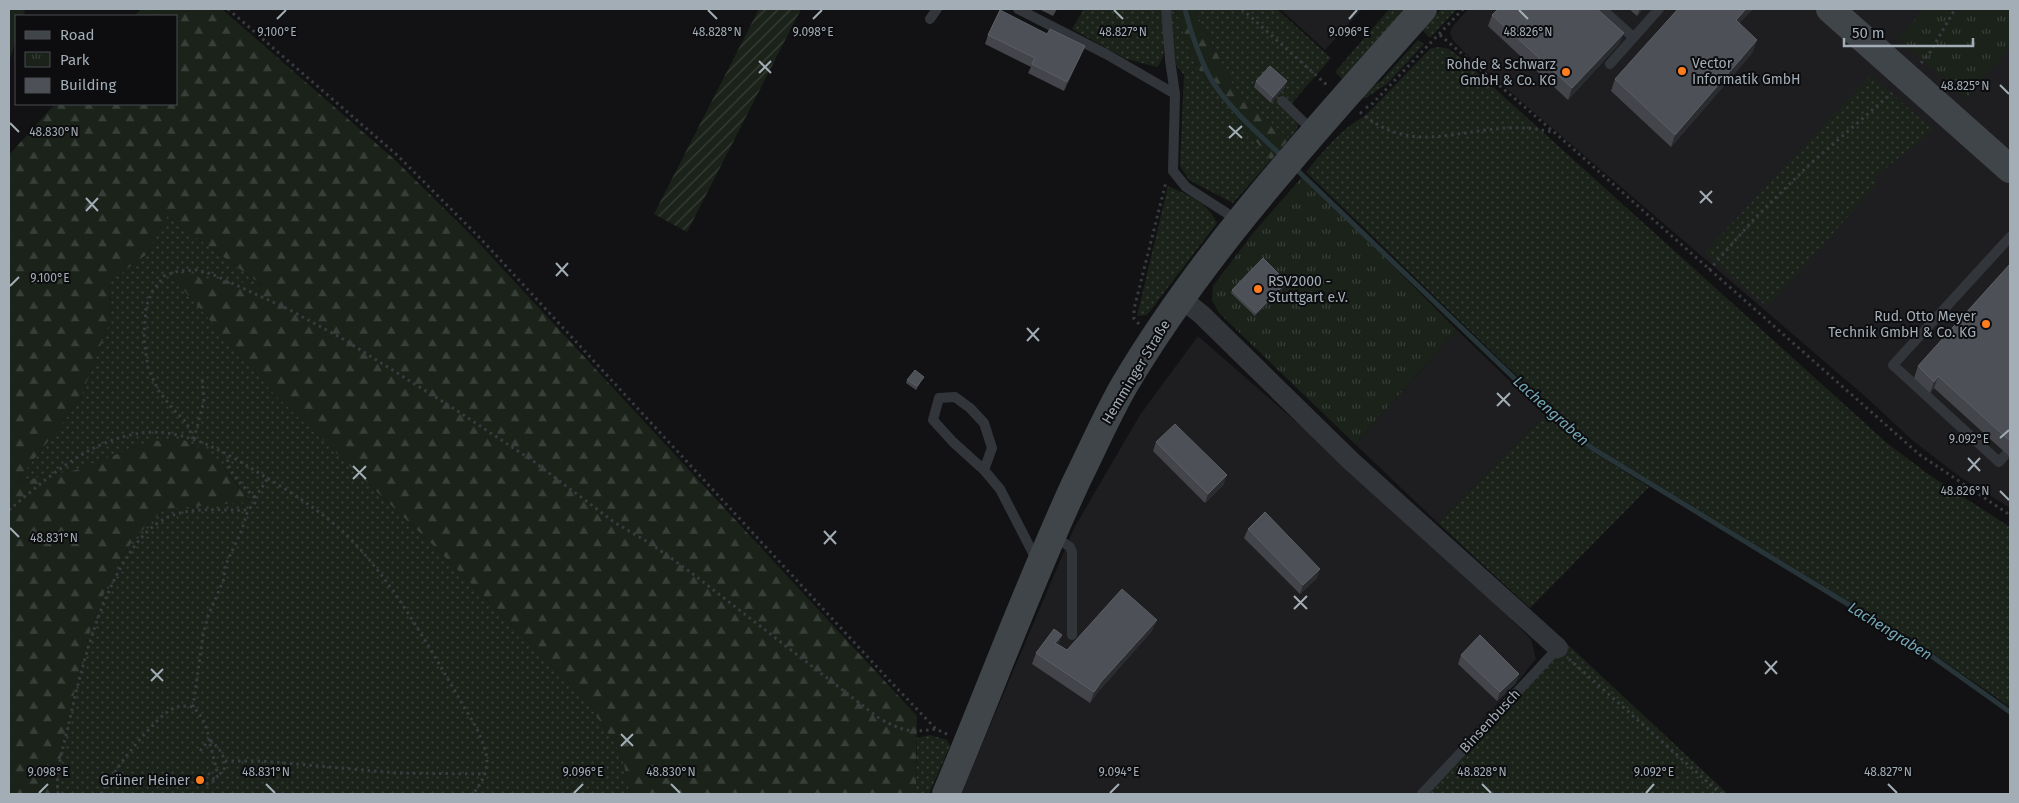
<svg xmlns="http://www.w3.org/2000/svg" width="2019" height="803" font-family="'Fira Sans',sans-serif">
	<defs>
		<pattern id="grass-dots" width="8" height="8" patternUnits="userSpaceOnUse" patternTransform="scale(1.25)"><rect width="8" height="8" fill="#1a221a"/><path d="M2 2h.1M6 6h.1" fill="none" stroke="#383f39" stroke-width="1.8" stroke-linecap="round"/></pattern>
		<pattern id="forest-firs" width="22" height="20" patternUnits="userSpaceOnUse" patternTransform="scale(1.25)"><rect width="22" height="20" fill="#1a221a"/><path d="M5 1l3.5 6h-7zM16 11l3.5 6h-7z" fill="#383f39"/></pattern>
		<pattern id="park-tufts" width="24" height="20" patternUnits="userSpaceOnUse" patternTransform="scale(1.25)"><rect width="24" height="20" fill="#1a221a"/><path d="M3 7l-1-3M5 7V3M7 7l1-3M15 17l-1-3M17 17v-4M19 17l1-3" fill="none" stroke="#383f39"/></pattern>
		<pattern id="garden-furrows" width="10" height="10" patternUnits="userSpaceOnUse" patternTransform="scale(1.25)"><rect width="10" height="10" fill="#1a221a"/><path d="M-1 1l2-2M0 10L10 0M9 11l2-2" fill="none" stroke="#383f39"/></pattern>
	</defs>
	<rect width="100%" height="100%" fill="#121214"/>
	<path fill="#1e1e21" d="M1280 9H1362L1325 50Z
		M1468 9H2010V508L1960 477 1912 440 1867 398 1465 53 1453 40 1450 33 1453 26Z
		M1457 330 1545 415 1438 523 1355 444Z
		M1198 336 1424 534 1531 639 1536 659 1520 679 1416 794H961L1074 528 1140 415Z"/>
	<path fill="url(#grass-dots)" d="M1084 9H1161C1162 27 1170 53 1157 67L1126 59 1072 29Z
		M1170 9H1175L1195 65 1271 160 1233 203 1189 180 1180 166 1184 75 1173 61Z
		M1194 9H1277L1331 58 1287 109C1300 123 1302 125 1289 139L1237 92Z
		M1389 9H1407L1344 81 1335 72Z
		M1441 9H1457L1430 38 1422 30Z
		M1418 40 1424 44 1387 84 1364 99 1362 94 1382 80Z
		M1440 47 1449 49 1461 58 1888 444 1931 476 2010 527V707L1925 648 1594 446 1567 424 1306 172C1324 151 1340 129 1365 116L1431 48Z
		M1871 75 1933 130 1874 178 1877 184 1767 307 1704 253Z
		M1168 186C1189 196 1206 200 1217 223L1147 315 1137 316Z
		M167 216 263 286 171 275 274 394 434 546 586 700 622 755 630 794H57L55 789C71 711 84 615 128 548 137 534 152 521 164 509L250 501 221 463 151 441 76 470 16 482 79 402 110 321 111 281 147 254Z
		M1545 415 1590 450 1649 487 1530 608 1438 523Z
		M1564 641 1728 794H1423Z
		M930 735 947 740 950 746 929 794H912L916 787 917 738Z"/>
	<path fill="url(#forest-firs)" d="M9 9H25L24 16H16V39L9 62Z
		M141 9H222L394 159 477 241 917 716 916 787 912 794H630L622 755 586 700 434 546 274 394 170 274 262 285 167 216 147 254 111 281 110 321 79 402 16 482 76 470 151 441 184 440 209 453 221 463 250 502 164 509C152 521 137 534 128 548 84 615 71 711 55 789L57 794H9V155L55 104H176V16H135Z
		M1175 9H1194L1237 92 1289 139 1271 160 1195 65Z"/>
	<path fill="url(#park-tufts)" d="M1924 9H2010V48L1966 98 1898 39Z
		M1303 176 1457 330 1355 444 1219 313 1212 300 1213 286 1253 233Z"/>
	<path fill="url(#garden-furrows)" d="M759 9H801L687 232 654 214Z"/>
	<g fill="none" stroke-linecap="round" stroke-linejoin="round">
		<path stroke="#273539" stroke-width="5" d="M1185 9C1190 30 1202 66 1214 84 1233 112 1259 134 1283 157
			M1295 168 1565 427 1592 448 1923 650 2010 712"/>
		<path stroke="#383c40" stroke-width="3" stroke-dasharray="2.5 4" stroke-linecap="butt" d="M228 9 397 155 480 238 888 679 936 729 949 735
			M1242 9 1328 86
			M1440 35 1554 132 1920 455 2010 515
			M1921 63 1929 54 1955 9
			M1366 108 1373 103 1463 9
			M1360 112C1409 154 1451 131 1507 128 1523 127 1538 129 1553 132
			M1709 270 1755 218 1810 164 1892 93
			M1139 324 1134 319V309L1166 182
			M193 439 187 423 172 408 158 390 148 368 144 339 146 307 152 292 164 276 178 271 196 270 212 274 288 309 343 339 453 408 533 461 614 522 651 544 689 571 880 719C904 731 909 733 936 729
			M194 439 204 401 202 377
			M255 498 268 478
			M9 510C47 478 89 440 141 433 177 428 214 446 244 464 277 484 312 504 341 530 395 579 438 664 476 727 489 755 493 768 473 794
			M1569 659 1721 794
			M193 707 203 635 208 616 224 579 225 566 241 532 248 510
			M210 740C221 750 226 756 224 771L218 775
			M225 761H262L397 773 486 774
			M208 773 215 780 218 775 209 740
			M200 784 205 785 215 780
			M58 794C55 772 63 749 68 727 81 669 109 547 166 518 191 506 221 511 248 510L255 503V498C242 484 228 475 227 455
			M101 794C110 775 155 716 174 708 181 705 186 706 193 707 203 717 207 726 209 740L200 751"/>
		<path stroke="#323539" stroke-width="10" d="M1018 9 1106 54 1175 94
			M1166 9 1170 60 1175 94 1173 171 1186 187 1239 221
			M1602 9 1633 37
			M930 19 937 9
			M1610 64 1659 9
			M1282 101 1313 131
			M2007 453 1999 462 1893 365 2010 237
			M984 470 992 448 984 423 970 408 955 397 939 398 933 420 953 442 984 470 1000 489 1034 555 1041 558
			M1053 535 1070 547 1072 552V635
			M1422 794 1558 648"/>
		<path stroke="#323539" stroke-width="20" d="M1181 298 1202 315 1351 461 1558 648"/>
		<path stroke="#404549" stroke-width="28" d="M1830 9 2010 169
			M946 794C990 690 1029 583 1077 480 1093 448 1107 415 1125 384 1207 246 1318 128 1423 9"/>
	</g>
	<path fill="#43454a" d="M1039 9H1057L1053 16Z
		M1629 9H1643L1637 16Z
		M1678 9H1753L1739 23 1753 52 1671 147 1611 91 1615 79Z
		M1492 15 1624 33 1619 44 1568 100 1488 26Z
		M988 35 1081 55 1064 91 1028 73 1031 67 985 44Z
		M1256 81 1285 87 1271 103 1254 87Z
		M2010 264V457L1934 388 1930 393 1914 378 1918 366Z
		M1287 282 1286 285 1255 316 1231 293 1232 290Z
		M924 377 922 380 916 390 906 383 907 380Z
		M1156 442 1224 484 1205 503 1153 451Z
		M1248 529 1317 578 1300 594 1244 538Z
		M1152 631 1097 693 1090 703 1032 664 1036 653 1062 635 1058 644 1067 650Z
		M1461 655 1516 683 1497 701 1458 664Z"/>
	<path fill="#2b2c30" d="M1640 9H1643L1637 16Z
		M1746 9H1753L1731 32 1736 20Z
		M1624 33 1619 44 1568 100 1572 88Z
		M1757 40 1753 52 1671 147 1675 135Z
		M1085 46 1081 55 1064 91 1067 82Z
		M1287 81 1285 87 1271 103 1273 97Z
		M1287 282 1286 285 1255 316 1256 313Z
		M1938 376 1934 388 1930 393 1934 382Z
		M1227 475 1224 484 1205 503 1208 494Z
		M1320 569 1317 578 1300 594 1303 585Z
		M1157 620 1152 631 1097 693 1090 703 1094 692 1101 682Z
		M1062 635 1057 647 1055 643Z
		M1519 674 1516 683 1497 701 1500 692Z"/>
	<path fill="#4d5056" stroke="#5b5f65" d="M1498 9H1597L1624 33 1572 88 1492 15Z
		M1678 9H1746L1736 20 1757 40 1675 135 1615 79Z
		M1000 10 1047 34 1050 29 1085 46 1067 82 1032 64 1035 58 988 35Z
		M1270 66 1287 81 1273 97 1256 81Z
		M1263 258 1287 282 1256 313 1232 290Z
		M2010 264V441L1938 376 1934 382 1918 366Z
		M915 370 924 377 917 386 907 380Z
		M1175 424 1227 475 1208 494 1156 442Z
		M1265 512 1320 569 1303 585 1248 529Z
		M1122 589 1157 620 1101 682 1094 692 1036 653 1054 629 1062 635 1055 643 1067 650Z
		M1480 635 1519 674 1500 692 1461 655Z"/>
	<path fill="none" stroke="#a2adb6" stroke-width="2" d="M708 10 717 19M1114 10 1123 19M1519 10 1528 19M277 19 286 10M813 19 822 10M1349 19 1357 10M759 61 771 73M759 73 771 61M2000 85 2009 94M10 123 19 132M1229 126 1242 138M1229 138 1242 126M1700 191 1712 203M86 198 98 211M1700 203 1712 191M86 211 98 198M556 263 568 276M556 276 568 263M10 286 19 277M1027 328 1039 341M1027 341 1039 328M1497 393 1510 406M1497 406 1510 393M2000 438 2009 430M1968 458 1980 471M353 466 366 479M1968 471 1980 458M353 479 366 466M2000 491 2009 500M10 528 19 537M824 531 836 544M824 544 836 531M1294 596 1307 609M1294 609 1307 596M1765 661 1777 674M151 669 163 681M1765 674 1777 661M151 681 163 669M621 734 633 746M621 746 633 734M266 784 275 793M671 784 680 793M1482 784 1491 793M1888 784 1897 793M39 793 48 784M574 793 583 784M1110 793 1119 784M1646 793 1654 784"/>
	<g fill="#ff7d1f" stroke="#0d0d0f" stroke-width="2">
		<circle cx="1682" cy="71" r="5"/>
		<circle cx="1566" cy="72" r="5"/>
		<circle cx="1258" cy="289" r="5"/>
		<circle cx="1986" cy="324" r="5"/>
		<circle cx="200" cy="780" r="5"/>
	</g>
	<g text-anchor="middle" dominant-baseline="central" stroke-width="4" stroke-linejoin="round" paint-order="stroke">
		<g font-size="14" fill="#a2adb6" stroke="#0d0d0f" text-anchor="end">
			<text x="1692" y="63" text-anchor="start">Vector<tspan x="1692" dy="16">Informatik GmbH</tspan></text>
			<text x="1556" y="64">Rohde &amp; Schwarz<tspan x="1556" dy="16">GmbH &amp; Co. KG</tspan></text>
			<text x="1268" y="281" text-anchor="start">RSV2000 -<tspan x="1268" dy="16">Stuttgart e.V.</tspan></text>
			<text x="1976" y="316">Rud. Otto Meyer<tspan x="1976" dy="16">Technik GmbH &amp; Co. KG</tspan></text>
			<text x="190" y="780">Grüner Heiner</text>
		</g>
		<g font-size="14" fill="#a2adb6" stroke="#0d0d0f">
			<text transform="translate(1136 372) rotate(-59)">Hemminger Straße</text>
			<text transform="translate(1490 721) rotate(-47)">Binsenbusch</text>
		</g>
		<g font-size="15" font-style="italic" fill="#74a7b5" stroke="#0d0d0f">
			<text transform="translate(1551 411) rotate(42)">Lachengraben</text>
			<text transform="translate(1890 631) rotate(32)">Lachengraben</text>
		</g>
	</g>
	<g font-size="12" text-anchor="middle" fill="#a2adb6" stroke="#0d0d0f" stroke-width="4" stroke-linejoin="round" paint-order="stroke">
		<text x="277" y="36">9.100°E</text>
		<text x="717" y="36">48.828°N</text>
		<text x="813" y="36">9.098°E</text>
		<text x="1123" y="36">48.827°N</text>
		<text x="1349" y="36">9.096°E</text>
		<text x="1528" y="36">48.826°N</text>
		<text x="1965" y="90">48.825°N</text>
		<text x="54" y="136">48.830°N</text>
		<text x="50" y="282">9.100°E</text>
		<text x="1969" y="443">9.092°E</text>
		<text x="1965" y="495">48.826°N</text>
		<text x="54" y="542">48.831°N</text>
		<text x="48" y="776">9.098°E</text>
		<text x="583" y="776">9.096°E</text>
		<text x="1654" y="776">9.092°E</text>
		<text x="266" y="776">48.831°N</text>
		<text x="671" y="776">48.830°N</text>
		<text x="1119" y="776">9.094°E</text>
		<text x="1482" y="776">48.828°N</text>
		<text x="1888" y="776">48.827°N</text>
	</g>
	<rect width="2019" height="803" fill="none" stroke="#a2adb6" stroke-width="20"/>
	<rect x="15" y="15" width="162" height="90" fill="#0d0d0f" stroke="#494d52"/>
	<rect x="25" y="31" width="25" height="8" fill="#404549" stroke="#494d52"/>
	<text x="60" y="40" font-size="15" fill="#a2adb6">Road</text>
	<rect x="25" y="52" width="25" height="15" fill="url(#park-tufts)" stroke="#494d52"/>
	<text x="60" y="65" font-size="15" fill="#a2adb6">Park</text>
	<rect x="25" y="78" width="25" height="15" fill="#4d5056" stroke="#494d52"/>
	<text x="60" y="90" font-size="15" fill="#a2adb6">Building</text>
	<path d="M1844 38v8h129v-8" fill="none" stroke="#a2adb6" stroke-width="2.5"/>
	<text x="1852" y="38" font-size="15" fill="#a2adb6" stroke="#0d0d0f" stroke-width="4" paint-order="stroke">50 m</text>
</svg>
